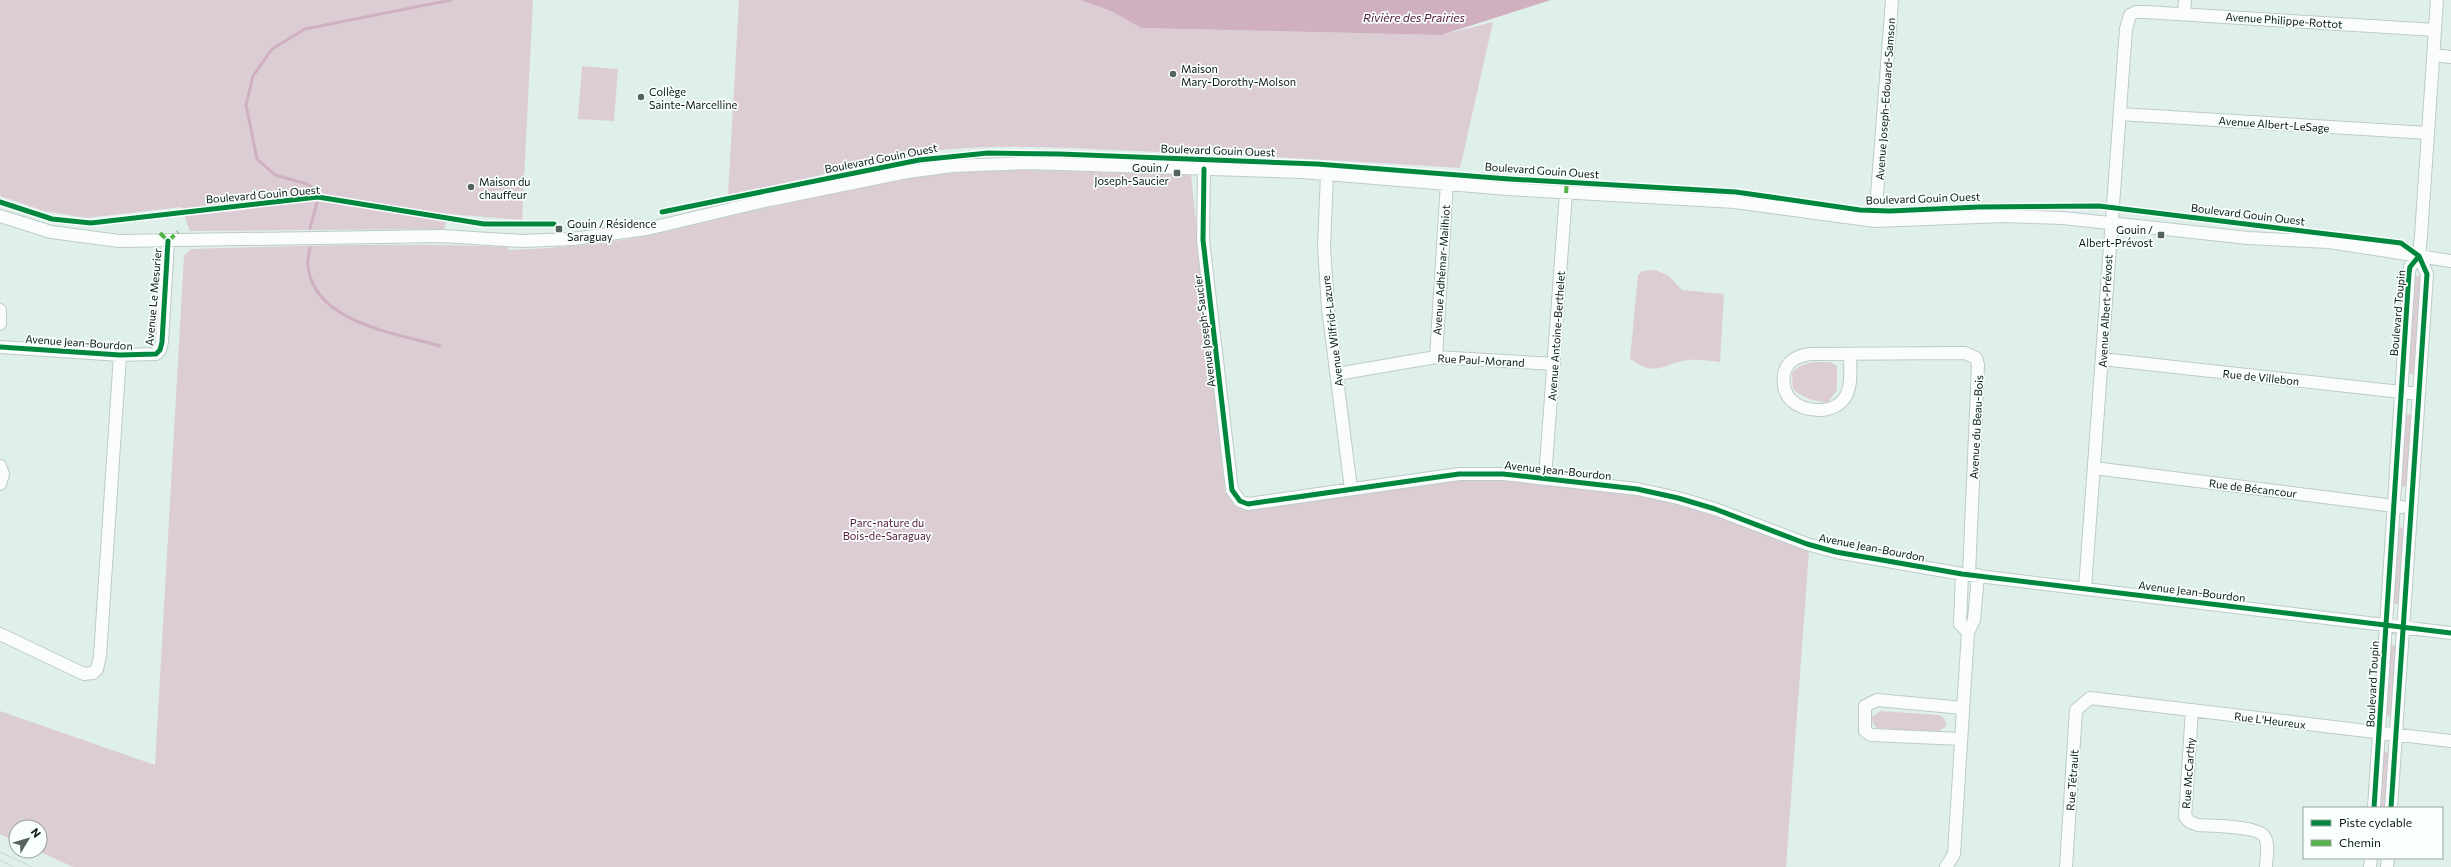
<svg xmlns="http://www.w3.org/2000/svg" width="2451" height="867" font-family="Commissioner,sans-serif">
	<rect width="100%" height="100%" fill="#dff0eb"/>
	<path fill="#dccdd5" d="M0 0H533L522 220 449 214 444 229 190 231 181 207 86 218 44 211 0 196Z
		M739 0H1080L1111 11 1141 28 1441 35 1493 22 1460 168C1352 161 1245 155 1137 151 1069 148 1000 143 932 151L728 195Z
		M582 66 618 69 614 121 578 119Z
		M995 169 1191 175 1225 492 1236 507 1253 510 1446 481 1481 478 1605 488 1692 506 1809 551 1786 867H73L38 851H40V827H16V841L0 834V711L155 765 184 256 191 249C297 246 403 242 508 247L509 250C561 248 615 243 665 232 774 207 883 176 995 169Z
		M1656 270 1669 276 1682 290 1724 294 1720 362C1710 361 1698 359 1688 360 1661 364 1658 378 1630 359L1638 275 1642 271Z
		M2414 276H2423L2416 374H2407Z
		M1830 362 1837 366V390L1828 402C1815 402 1803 398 1793 389L1792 373C1803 361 1814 362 1830 362Z
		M2404 414 2414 415 2409 487 2400 486Z
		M2397 527 2406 528 2401 604H2392Z
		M2389 645 2398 646 2394 716 2385 715Z
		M1880 711 1939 715 1945 719 1946 726 1937 732 1877 728 1873 724 1872 717Z
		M2382 751 2391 753 2388 808H2378Z"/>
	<path fill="#d0afbf" d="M1080 0H1551L1441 35 1141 28 1111 11Z"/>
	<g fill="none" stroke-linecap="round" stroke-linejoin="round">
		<path stroke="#d0afbf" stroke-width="3" d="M317 191 307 184 275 175 257 159 246 105 253 76 272 49 305 29 451 0
			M310 228 317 203
			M310 248C309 254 307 261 308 267 315 323 396 333 440 346"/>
		<defs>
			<path id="minor" d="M2184 14 2185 0
				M2433 55 2451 57
				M2120 114 2428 133
				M1204 169 1203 240 1232 490 1240 501 1248 504 1459 474H1503L1637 489 1678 498 1715 509 1807 544 1836 552 1962 574 2451 633
				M1327 174 1324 247 1328 308 1351 489
				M0 216 51 232 119 241 441 236 522 241 572 239 647 229 769 200 907 172 952 166 1029 163 1302 172 1508 189 1735 202 1875 221 2003 216 2063 218 2248 238 2329 242 2451 261
				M1875 221 1892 0
				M0 310V324
				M0 347 120 355 156 354 160 350 162 342 168 241
				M1850 354C1850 366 1852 382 1847 394 1837 415 1805 414 1790 399 1781 388 1781 368 1793 360 1798 356 1804 355 1810 354L1965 353 1976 358 1978 365 1969 574
				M1436 357 1447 183
				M2102 359 2419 394
				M1337 374 1436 357 1554 364
				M0 466 3 474 0 484
				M2094 468 2402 507
				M1545 478 1566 193
				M1962 574 1960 624 1968 632
				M2085 588C2099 401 2112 215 2126 29L2130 15 2136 12H2145L2435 30
				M0 634 84 674 93 673 97 669 100 656 120 355
				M2192 710 2185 817 2190 822 2198 825C2211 826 2257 826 2264 836 2270 844 2266 858 2266 867
				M1961 739 1871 735 1865 731V706L1877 700 1963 708
				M2374 808 2409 273 2410 267 2419 256 2421 236 2437 0
				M2391 808 2427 274 2419 256
				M1946 867 1954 854 1968 632 1974 620 1978 575
				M2066 867 2076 710 2090 698 2451 741
				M2370 867 2371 858
				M2387 867 2388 858"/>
		</defs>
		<use href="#minor" stroke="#bdcbc7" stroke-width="14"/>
		<use href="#minor" stroke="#fafdfc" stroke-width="12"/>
		<path stroke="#ced4d2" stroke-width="1" d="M0 852 32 867
			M0 860 14 867"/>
		<path stroke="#54b144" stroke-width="4" stroke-dasharray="8 4" stroke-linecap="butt" d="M1566 193 1567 182
			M160 233 168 241 178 232"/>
		<defs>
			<path id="cycleway" d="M1204 169 1203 240 1232 490 1240 501 1248 504 1459 474H1503L1637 489 1678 498 1715 509 1807 544 1836 552 1962 574 2451 633
				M0 202 52 219 91 223 318 197 484 224H554
				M662 212 919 160 988 153 1060 154 1317 164 1509 179 1736 192 1860 210 1890 211 1978 207 2099 206 2401 243 2419 256 2427 274 2391 808
				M0 347 120 355 156 354 160 350 162 342 168 241
				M2374 808 2409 273 2410 267 2419 256"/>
		</defs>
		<use href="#cycleway" stroke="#f8fffd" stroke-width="8"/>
		<use href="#cycleway" stroke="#00873e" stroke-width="5"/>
	</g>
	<g fill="#55635f" stroke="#f8fffd" stroke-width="1.5">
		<circle cx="1173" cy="74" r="4"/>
		<circle cx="641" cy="97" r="4"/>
		<rect x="1173" y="169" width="8" height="8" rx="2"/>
		<circle cx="471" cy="187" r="4"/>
		<rect x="555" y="225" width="8" height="8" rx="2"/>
		<rect x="2157" y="231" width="8" height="8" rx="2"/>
	</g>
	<g text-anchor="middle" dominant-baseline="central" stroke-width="3.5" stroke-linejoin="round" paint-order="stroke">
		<g font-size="11" fill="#0b1714" stroke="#f8fffd">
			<text transform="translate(2284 20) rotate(4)">Avenue Philippe-Rottot</text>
			<text transform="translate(1885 99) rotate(-86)">Avenue Joseph-Edouard-Samson</text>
			<text transform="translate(2274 124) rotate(4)">Avenue Albert-LeSage</text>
			<text transform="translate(1218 150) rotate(2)">Boulevard Gouin Ouest</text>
			<text transform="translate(881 158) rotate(-11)">Boulevard Gouin Ouest</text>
			<text transform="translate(1542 170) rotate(4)">Boulevard Gouin Ouest</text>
			<text transform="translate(263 194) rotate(-5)">Boulevard Gouin Ouest</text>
			<text transform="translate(1923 198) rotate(-2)">Boulevard Gouin Ouest</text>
			<text transform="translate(2248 214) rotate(7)">Boulevard Gouin Ouest</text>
			<text transform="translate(1441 270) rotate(-86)">Avenue Adhémar-Mailhiot</text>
			<text transform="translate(153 297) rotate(-85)">Avenue Le Mesurier</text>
			<text transform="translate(2105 311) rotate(-87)">Avenue Albert-Prévost</text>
			<text transform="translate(2397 313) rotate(-85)">Boulevard Toupin</text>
			<text transform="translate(1204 331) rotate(-97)">Avenue Joseph-Saucier</text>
			<text transform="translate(1332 331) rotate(-97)">Avenue Wilfrid-Lazure</text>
			<text transform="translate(1556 336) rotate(-86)">Avenue Antoine-Berthelet</text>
			<text transform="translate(79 342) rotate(4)">Avenue Jean-Bourdon</text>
			<text transform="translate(1481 360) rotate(3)">Rue Paul-Morand</text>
			<text transform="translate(2261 377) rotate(6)">Rue de Villebon</text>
			<text transform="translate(1976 427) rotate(-87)">Avenue du Beau-Bois</text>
			<text transform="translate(1558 470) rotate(6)">Avenue Jean-Bourdon</text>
			<text transform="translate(2253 488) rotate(7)">Rue de Bécancour</text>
			<text transform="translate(1872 547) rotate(11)">Avenue Jean-Bourdon</text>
			<text transform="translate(2192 591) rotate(7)">Avenue Jean-Bourdon</text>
			<text transform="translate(2372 684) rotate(-87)">Boulevard Toupin</text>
			<text transform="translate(2270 720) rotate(7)">Rue L'Heureux</text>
			<text transform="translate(2188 773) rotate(-86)">Rue McCarthy</text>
			<text transform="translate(2072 780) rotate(-86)">Rue Tétrault</text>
		</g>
		<g font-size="11" fill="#0b1714" stroke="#f8fffd" text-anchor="start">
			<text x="1181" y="68">Maison<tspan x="1181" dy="13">Mary-Dorothy-Molson</tspan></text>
			<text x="649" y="91">Collège<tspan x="649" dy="13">Sainte-Marcelline</tspan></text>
			<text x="1169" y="167" text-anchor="end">Gouin /<tspan x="1169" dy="13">Joseph-Saucier</tspan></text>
			<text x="479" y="181">Maison du<tspan x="479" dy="13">chauffeur</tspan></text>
			<text x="567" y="223">Gouin / Résidence<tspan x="567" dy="13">Saraguay</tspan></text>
			<text x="2153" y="229" text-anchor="end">Gouin /<tspan x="2153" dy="13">Albert-Prévost</tspan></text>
		</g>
		<g font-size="11" fill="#59193d" stroke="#f8fffd">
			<text x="887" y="522">Parc-nature du<tspan x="887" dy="13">Bois-de-Saraguay</tspan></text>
		</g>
		<g font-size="12" font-style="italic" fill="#56173a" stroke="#f8fffd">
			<text x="1414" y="17">Rivière des Prairies</text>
		</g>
	</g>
	<rect x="2303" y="807" width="140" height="52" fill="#f8fffd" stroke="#99a2a0"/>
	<rect x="2311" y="820" width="20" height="6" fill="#00873e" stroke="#99a2a0"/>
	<text x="2339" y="827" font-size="12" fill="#0b1714">Piste cyclable</text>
	<rect x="2311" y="840" width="20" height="6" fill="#54b144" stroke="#99a2a0"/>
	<text x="2339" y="847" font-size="12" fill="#0b1714">Chemin</text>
	<g transform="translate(28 839) rotate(52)"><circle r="19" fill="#f8fffd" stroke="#99a2a0"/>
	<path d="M0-3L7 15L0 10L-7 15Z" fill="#55635f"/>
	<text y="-6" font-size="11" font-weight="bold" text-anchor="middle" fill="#0b1714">N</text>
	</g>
</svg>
